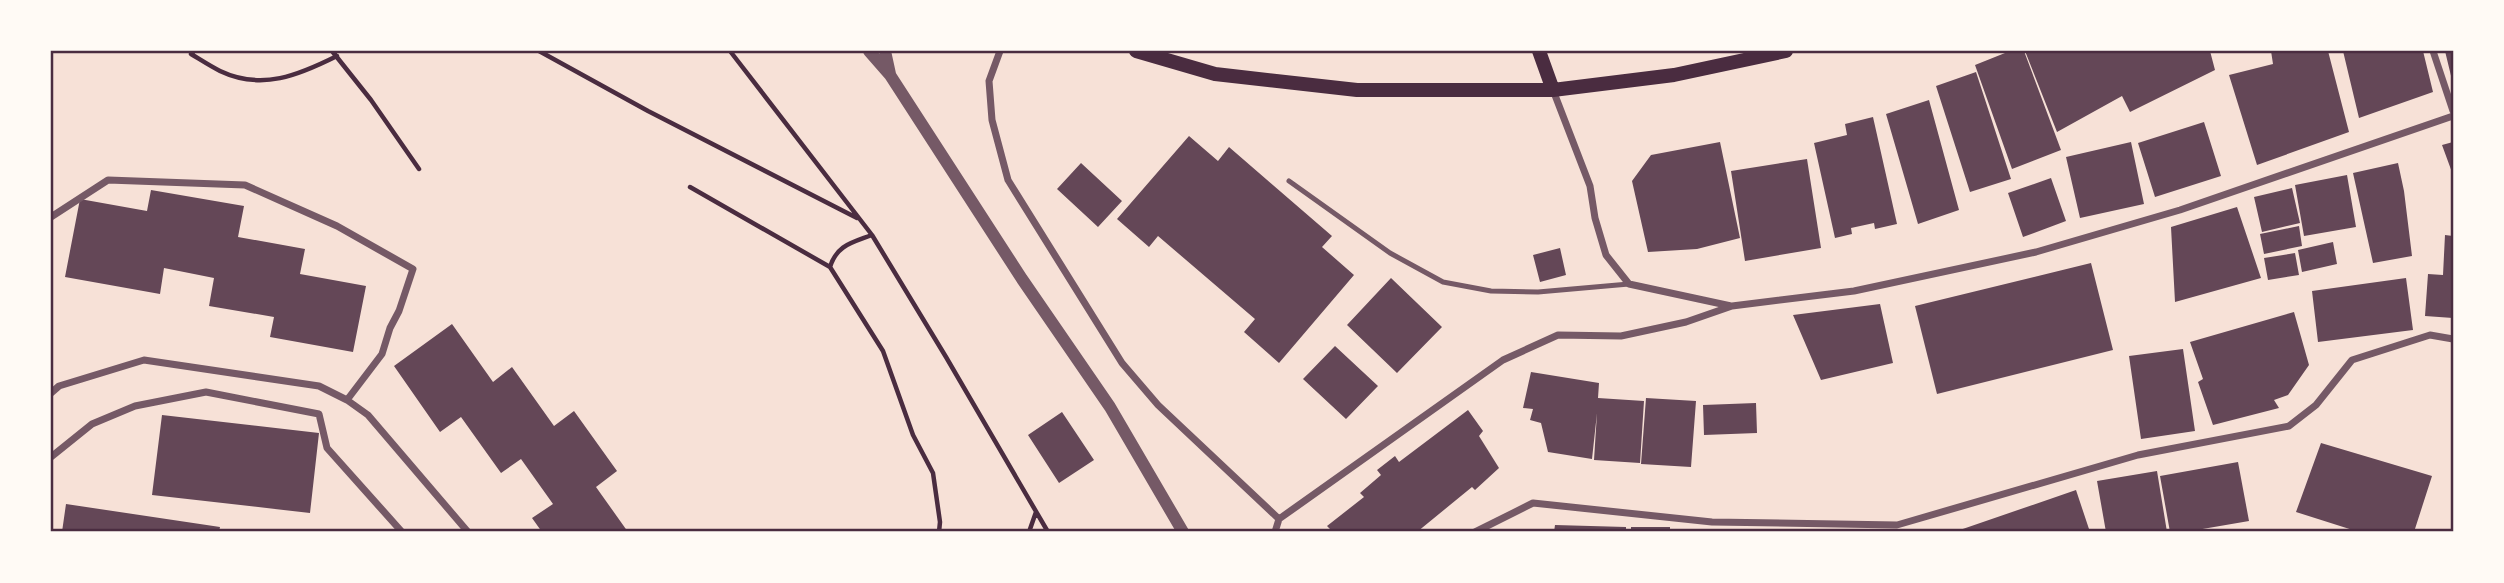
<svg xmlns="http://www.w3.org/2000/svg" width="2504" height="583" font-family="'Open Sans',sans-serif">
	<rect width="100%" height="100%" fill="#f7e1d7"/>
	<path fill="#644757" d="M2010 51H2024L2061 150 2012 169 1975 65Z
		M2025 51H2210L2215 70 2130 112 2122 96 2057 132Z
		M2271 51H2328L2349 132 2257 165 2229 75 2273 64Z
		M2343 51H2423L2433 92 2359 118Z
		M2445 51H2453V80H2452Z
		M1976 72 2011 179 1970 192 1936 86Z
		M1929 100 1959 210 1918 224 1886 114Z
		M1873 117 1897 224 1875 229 1874 223 1851 228 1852 234 1835 238 1814 143 1847 135 1845 124Z
		M2204 122 2221 176 2155 197 2138 143Z
		M1189 136 1218 161 1229 147 1332 236 1322 247 1354 275 1279 363 1244 332 1255 319 1158 236 1149 247 1117 219Z
		M1720 142 1740 238 1697 249 1648 252 1632 181 1651 155Z
		M2131 142 2144 204 2080 218 2066 157Z
		M2453 142V175L2442 145Z
		M1807 159 1821 248 1745 261 1731 171Z
		M1081 163 1122 201 1098 227 1057 189Z
		M2398 163 2404 191 2412 256 2373 263 2353 173Z
		M2347 175 2356 227 2304 236 2295 185Z
		M2051 178 2066 221 2023 237 2008 193Z
		M2292 188 2300 223 2262 232 2254 197Z
		M151 190 244 206 238 237 305 249 300 274 366 286 353 352 270 337 274 317 209 306 214 278 164 268 160 294 65 277 80 199 147 211Z
		M2237 207 2261 278 2175 302 2171 227Z
		M2299 226 2302 246 2264 254 2260 234Z
		M2445 235 2453 236V318L2425 316 2428 274 2443 275Z
		M2333 242 2337 264 2302 272 2298 250Z
		M1560 248 1566 275 1540 282 1533 255Z
		M2295 253 2299 275 2268 280 2264 258Z
		M2091 263 2113 350 1937 394 1915 306Z
		M1391 278 1442 327 1397 373 1347 325Z
		M2406 278 2413 330 2318 342 2312 291Z
		M1880 304 1893 363 1821 380 1793 315Z
		M2294 312 2309 365 2288 395 2274 400 2279 408 2213 425 2198 382 2203 379 2190 342Z
		M452 324 493 382 512 367 554 426 574 411 617 471 596 487 628 532H542L532 518 553 504 521 459 501 473 461 417 440 432 394 366Z
		M1335 346 1378 386 1346 419 1303 379Z
		M2183 349 2195 431 2141 439 2129 356Z
		M1531 372 1599 383 1598 398 1644 401 1640 463 1594 460 1597 413 1592 459 1548 452 1541 423 1530 420 1533 409 1523 408Z
		M1646 398 1696 401 1691 467 1641 464Z
		M1756 403 1757 433 1704 435 1703 405Z
		M1468 410 1483 431 1479 436 1499 468 1475 490 1472 487 1417 532H1333L1327 526 1364 497 1360 493 1381 475 1377 470 1395 456 1399 462Z
		M1062 412 1094 460 1059 483 1028 435Z
		M162 415 319 433 310 513 152 495Z
		M2321 443 2432 476 2414 532H2359L2296 512Z
		M2238 462 2249 521 2185 532H2170L2160 476Z
		M2157 471 2167 532H2106L2097 481Z
		M2076 490 2090 532H1954Z
		M66 504 220 527 219 532H62Z
		M1555 525 1626 527V532H1554Z
		M1631 527H1670V532H1631Z"/>
	<g fill="none" stroke-linecap="round" stroke-linejoin="round">
		<path stroke="#4a2c40" stroke-width="4.5" d="M194 51 191 54C201 60 210 66 220 71 262 91 299 75 337 56
			M332 51 371 100 419 169
			M539 51 648 111 857 218
			M730 51 872 235 946 357 1048 532
			M690 187 830 267
			M872 235C851 243 837 245 830 267L883 351 913 435 933 473 940 522 939 532
			M1029 532 1036 512"/>
		<path stroke="#755966" stroke-width="5" d="M1289 181 1390 253 1443 282 1491 291 1538 292 1629 284"/>
		<path stroke="#755966" stroke-width="7" d="M1000 51 989 81 992 120 1008 180 1122 363 1158 405 1279 519
			M2433 51 2453 111
			M1553 90 1590 186 1595 218 1606 255 1629 284 1731 306
			M51 217 108 180 245 185 337 226 413 269 399 311 390 328 382 354 347 400
			M51 393 59 386 144 360 319 386 347 400 368 415 468 532
			M51 457 92 424 135 406 206 392 319 414 327 448 402 532
			M1275 532 1279 519 1503 360 1558 335 1621 336 1686 322 1732 306 1854 291 2036 252 2180 210 2453 116
			M1475 532 1533 503 1712 522 1897 525 2138 455 2289 426 2316 405 2352 360 2430 335 2453 339"/>
		<path stroke="#755966" stroke-width="12" d="M869 51 890 75 1022 279 1110 407 1183 532
			M885 51 890 74"/>
		<path stroke="#4a2c40" stroke-width="14" d="M1136 51 1215 74 1357 90H1553L1674 75 1786 51
			M1539 51 1553 90"/>
	</g>
	<rect width="2504" height="583" fill="none" stroke="#fffaf5" stroke-width="105"/>
	<rect x="52" y="52" width="2400" height="478" fill="none" stroke="#4a2c40" stroke-width="2.5"/>
</svg>
